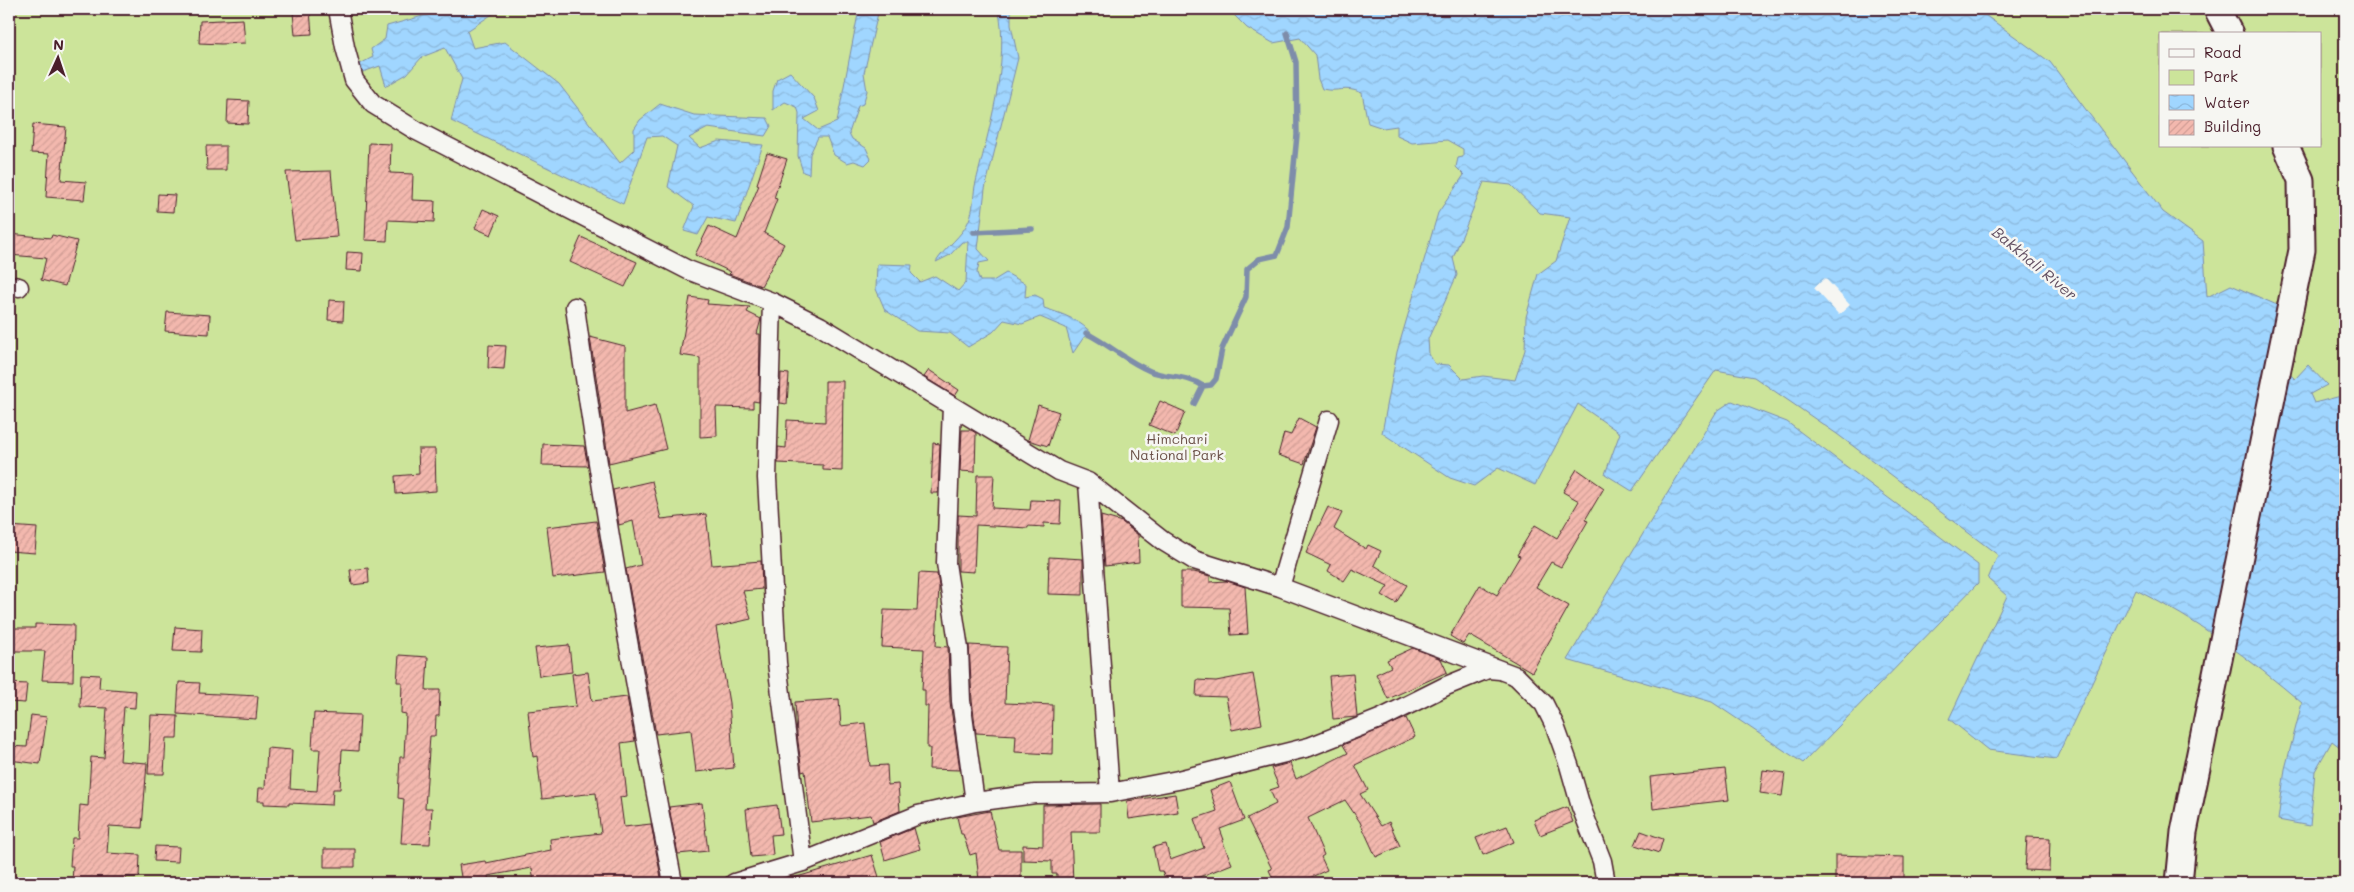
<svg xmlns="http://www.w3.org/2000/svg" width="2354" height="892" font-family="Mali,sans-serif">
	<defs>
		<pattern id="water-waves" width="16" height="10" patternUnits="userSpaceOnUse" patternTransform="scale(1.25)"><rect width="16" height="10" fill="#a0d6ff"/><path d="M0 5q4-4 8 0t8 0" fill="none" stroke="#8bb7db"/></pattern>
		<pattern id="building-hatch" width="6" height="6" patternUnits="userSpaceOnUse" patternTransform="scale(1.25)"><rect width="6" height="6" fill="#f3b8ae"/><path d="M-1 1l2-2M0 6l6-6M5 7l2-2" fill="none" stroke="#d29e96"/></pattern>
	</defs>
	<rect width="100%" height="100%" fill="#f6f6f2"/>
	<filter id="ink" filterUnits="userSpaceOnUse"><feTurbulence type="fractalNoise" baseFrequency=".02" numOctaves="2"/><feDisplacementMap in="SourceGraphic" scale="10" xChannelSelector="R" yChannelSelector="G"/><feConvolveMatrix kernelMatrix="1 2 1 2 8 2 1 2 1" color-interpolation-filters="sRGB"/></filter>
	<g filter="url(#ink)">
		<path fill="#cce49a" stroke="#8b8262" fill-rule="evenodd" d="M9 9H2345V883H9ZM2160 34H2320V146H2160Z"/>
		<path fill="url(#water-waves)" stroke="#7e8daa" fill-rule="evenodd" d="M436 9H500L467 31 473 48 505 42 559 84 620 163 634 150V129L640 120 660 104 694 115 767 118 771 126 765 136 708 128 689 138 700 148 719 141 763 145 736 223 708 217 698 235 684 231 694 206 668 187 677 146 662 136 647 137 623 204 451 121 462 79 445 48 422 57 407 74 386 86 380 66 363 72 360 64 373 57 371 49 385 39 387 26 437 12Z
			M859 9H876L878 13 864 73 867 91 863 104 858 106 849 133 852 139 866 148 871 159 865 165 854 161 847 163 834 155 827 137H818L810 154 809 174 803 172 798 156 799 113 797 107 785 102 773 110V91L777 79 790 72 814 98 819 111 804 119 818 130 837 122Z
			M998 9H1011V25L1018 58 985 189 978 249 989 261 979 263 977 273 980 281H993L1006 273 1026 284 1025 297 1035 295 1043 299 1044 308C1063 314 1081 320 1094 336L1084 337 1073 353 1066 328 1040 317 1022 324 1004 320 993 332 968 347 950 333 917 331 885 310 876 289 877 264 912 265 911 273 920 282 935 276 958 291 966 282 968 242H962L950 255 936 262C945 247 963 236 969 220 974 209 973 197 975 186 987 136 1011 59 998 9Z
			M1228 9H1962L1978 10 2050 62 2163 212 2203 241 2207 297 2231 285 2277 305 2295 323 2271 357 2295 379 2308 365 2327 385 2310 394 2314 403 2345 395V751L2332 741 2315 771 2310 826 2278 820 2285 769 2302 703C2249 658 2199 621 2136 590L2056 759 1988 750 1949 719 2007 596 1988 579 1998 555 1837 434 1754 377 1716 370 1632 491 1605 474 1620 433 1578 404 1535 485 1498 468 1474 486 1450 478 1382 433 1397 352 1438 213 1464 175 1456 167 1458 158 1463 157V149L1447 140 1412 143 1397 136V126L1383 128 1368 123 1362 93C1344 85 1339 93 1322 89L1318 79 1315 55 1300 38 1273 43 1247 28ZM1484 182 1511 185 1540 213 1570 217 1556 261 1538 274 1526 317 1525 350 1515 380 1483 376 1463 379 1449 365 1435 364 1429 354 1428 339 1457 275 1453 258Z
			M1732 401 1787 422 1978 565V583L1803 763 1712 702 1567 660 1717 411Z"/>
		<path fill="#f6f6f2" d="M1825 278 1850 305 1839 315 1814 288Z"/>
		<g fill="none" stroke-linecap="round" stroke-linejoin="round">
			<path stroke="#7e8daa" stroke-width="5.5" d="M974 232 1032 229
				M1086 333C1110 345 1126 361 1150 371 1168 378 1187 375 1203 386L1211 385 1216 379 1222 349 1246 297 1247 269 1259 259 1277 255 1288 227 1297 135 1296 62 1287 33
				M1194 404 1203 386"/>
		</g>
		<path fill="url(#building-hatch)" stroke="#4a1f2b" d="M310 11 312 34 295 35 293 12Z
			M243 19 245 43 221 44 199 43 200 21Z
			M228 100 249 101 248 124 227 123Z
			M33 124 66 127 61 180 86 182 84 200 46 197 49 154 31 153Z
			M369 143 391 144 390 173 413 174 412 200 435 201 434 222 388 220 387 241 365 240Z
			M206 146H226V170H207Z
			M767 153 787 159 774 198 777 199 764 233 784 244 761 286 729 274 731 272 695 255 709 226 737 239 759 185 757 184Z
			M331 171 337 237 295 240 286 172Z
			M158 194 175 195 173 212 157 211Z
			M483 209 499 216 491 235 475 228Z
			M9 234 51 238 52 235 77 241 65 286 41 280 46 258 9 255Z
			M581 237 637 262 625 287 570 262Z
			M347 252 363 253 362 271 346 270Z
			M690 297 708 300 707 304 750 307 747 312 761 319 757 334H760L759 402 753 401V408L716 407 717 436 700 437V358L680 355Z
			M329 300 344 301 343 321 328 320Z
			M167 312 210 315 209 334 165 331Z
			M590 337 625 346V413L655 405 666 449 609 463Z
			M489 345 506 346 504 369 488 368Z
			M929 370 959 390 955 396 924 377Z
			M781 373 789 374 787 404 780 403Z
			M825 381H843L842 471 823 470V465L778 463V447L786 448 787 420 825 422Z
			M1160 401 1185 412 1175 436 1149 425Z
			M1038 405 1059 412 1048 446 1028 440Z
			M1299 418 1316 427 1304 464 1278 455 1284 433 1291 435Z
			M962 430H971L976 433 975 472 960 471Z
			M933 443 940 444 938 493H931Z
			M543 444 584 446 588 466 542 465Z
			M418 449H435L436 491 396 494 395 476 419 474Z
			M1577 469 1604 488 1585 520 1588 521 1561 567 1551 562 1536 587 1569 606 1532 672 1469 635 1463 644 1450 636 1480 585 1497 595 1520 556 1517 555 1535 525 1557 538 1579 501 1563 492Z
			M977 475H994L992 508 1030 510 1031 500 1061 501 1060 524 1044 523V527L1028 526V528L976 525 974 572 958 571V515L976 516Z
			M652 481 661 519 706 514 712 565 761 561 762 589 743 591 751 619 716 627 729 703 734 768 696 772 691 730 656 734 626 569 641 565 633 521 619 525 613 490Z
			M1328 507 1342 513 1334 529 1366 549 1368 545 1381 551 1374 565 1407 585 1396 603 1382 595 1388 586 1352 569 1344 581 1328 571 1331 565 1306 553Z
			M1101 516 1122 522 1138 535 1139 562 1105 566Z
			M596 521 605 572 553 578 547 527Z
			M9 526 37 528 35 553 9 551Z
			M1049 557 1083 559V595L1048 594Z
			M368 568 369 583 352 585 350 570Z
			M1181 572H1194L1210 576V582L1227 581 1245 587 1248 634 1231 635 1229 608 1181 607Z
			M919 573 937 574 939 586 936 646 948 647 950 702 960 770 929 769 930 748H927L928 706H925V690H922L924 649 882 647 884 610 917 611Z
			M35 624 74 625 73 681 42 680 45 651H9V628H35Z
			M175 627 202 629 201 652 173 651Z
			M569 645 572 672 539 676 535 648Z
			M969 645 1007 647 1005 703 1053 705 1052 754 1015 752 1016 735 976 733 972 700Z
			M1413 648 1441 659 1447 672 1388 699 1376 674 1391 667 1387 660Z
			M399 655 428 657 426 690H440L439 716H436L435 736H430L425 808H432L430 844 401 843 404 799 398 798 400 757H404L406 714 401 713 402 682H397Z
			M588 672 592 701 627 697 635 741 621 743 627 796 620 797 624 827 651 824 662 883H534L532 868 488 876 489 883H462L459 865 485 861 486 863 551 850 550 839 601 833 596 793 542 799 537 756 533 757 528 711 576 706 572 674Z
			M81 674 100 675 99 688 136 691 135 708 124 707 120 761 147 763 142 828 109 826 107 853 140 855 139 877H126V883H72L73 866H70L72 838H78L80 805 88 806 91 757 104 758 107 708 80 707Z
			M1253 674 1262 724 1232 730 1226 697 1196 696 1197 680 1216 681Z
			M1353 674 1357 717 1333 719 1329 676Z
			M179 682 200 683 199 693 258 696 256 719 177 714Z
			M9 683 27 684 25 703 9 702Z
			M839 699 841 726 865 723 870 766 887 765 888 785 898 784 900 811 873 822 871 815 811 822 805 771 802 772 797 734 795 702Z
			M314 713 360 715 358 751 342 750 340 789H333L332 805 289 803V805L264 804V801H258L259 788H265L267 748 292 750 290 789 317 791 320 749H312Z
			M31 715 47 717 40 764 9 760V746L27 747Z
			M151 715 178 716 177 738H166L164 774H148Z
			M1406 718 1415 737 1355 765 1368 790 1360 794 1381 826 1389 822 1400 846 1376 857 1360 822 1345 800 1308 818 1324 855 1321 857 1327 870 1298 883H1275L1269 870 1272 869 1247 818 1276 804 1270 790 1279 787 1271 768 1290 763 1296 779 1348 753 1343 745Z
			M1725 769 1729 800 1653 809 1650 777Z
			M1763 770 1785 773 1782 796 1760 793Z
			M1230 782 1244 820 1220 829 1224 840H1222L1232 864 1184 883H1167L1162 871H1158L1153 847 1166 844 1170 860 1204 848 1194 819 1217 811 1210 790Z
			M1175 794 1178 812 1129 819 1127 801Z
			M702 803 708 851 678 854 669 807Z
			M1100 804V832H1071L1073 883H1057V874H1052V861L1023 860V845L1043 846V805Z
			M777 805 781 834 771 835 773 855 751 857 746 809Z
			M1567 807 1573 822 1540 835 1534 820Z
			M990 811 999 850H1021V879L979 880 976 853 970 855 963 834H961L957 817Z
			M1507 826 1514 842 1483 855 1476 838Z
			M914 828 920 849 885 860 880 842Z
			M1641 831 1663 839 1659 853 1635 845Z
			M2027 837 2050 838 2049 871 2025 870Z
			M155 846 179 847 178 862 154 861Z
			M324 849H355V867H324Z
			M872 855 879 877 858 883H790V879Z
			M1835 855 1904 857V883H1835Z"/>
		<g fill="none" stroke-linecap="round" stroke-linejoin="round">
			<defs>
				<path id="minor" d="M338 9 345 47 354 80 373 104 417 131 688 270 772 302 820 326 1059 471 1088 482 1163 541 1194 560 1280 587 1500 670
					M9 285 19 287
					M772 302 767 478 777 663 803 862
					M575 307C601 500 636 692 673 883
					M952 406 946 563 959 649 961 701 975 802
					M1088 482 1110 793
					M1280 587 1329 420
					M734 883 803 862 918 815 975 802 1035 794 1110 793 1178 780 1309 747 1382 718 1446 686 1488 669 1500 670 1516 676 1544 704 1555 726 1569 765 1581 807 1602 861 1606 883"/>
				<path id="secondary" d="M2217 9 2230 34
					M2179 883 2184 832 2302 250 2301 180 2286 146"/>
			</defs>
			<use href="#minor" stroke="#4a1f2b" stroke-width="21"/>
			<use href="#secondary" stroke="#4a1f2b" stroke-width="29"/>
			<use href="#minor" stroke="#f6f6f2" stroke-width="18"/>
			<use href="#secondary" stroke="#f6f6f2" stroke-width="25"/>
		</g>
	</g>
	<g text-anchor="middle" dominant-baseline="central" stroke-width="5" stroke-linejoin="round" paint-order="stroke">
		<g font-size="14" fill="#6a5047" stroke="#f6f6f2">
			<text x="1177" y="438">Himchari<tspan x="1177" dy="16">National Park</tspan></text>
		</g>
		<g font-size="15" font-style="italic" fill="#604d60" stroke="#f6f6f2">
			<text transform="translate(2035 263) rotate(40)">Bakkhali River</text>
		</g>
	</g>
	<rect width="2354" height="892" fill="none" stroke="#f6f6f2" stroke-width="30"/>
	<rect x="15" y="15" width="2324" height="862" fill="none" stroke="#4a1f2b" stroke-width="2" filter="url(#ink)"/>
	<rect x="2159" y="32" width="162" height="115" fill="#f6f6f2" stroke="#b1a0a2"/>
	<rect x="2169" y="49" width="25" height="8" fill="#f6f6f2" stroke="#b1a0a2"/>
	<text x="2204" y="58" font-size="15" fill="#4a1f2b">Road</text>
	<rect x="2169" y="70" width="25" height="15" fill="#cce49a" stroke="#b1a0a2"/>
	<text x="2204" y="82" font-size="15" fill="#4a1f2b">Park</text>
	<rect x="2169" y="95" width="25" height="15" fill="url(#water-waves)" stroke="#b1a0a2"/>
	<text x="2204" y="108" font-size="15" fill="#4a1f2b">Water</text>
	<rect x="2169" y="120" width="25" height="15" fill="url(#building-hatch)" stroke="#b1a0a2"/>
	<text x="2204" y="132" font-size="15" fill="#4a1f2b">Building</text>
	<g transform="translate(58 58) rotate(3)" stroke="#f6f6f2" stroke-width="4" paint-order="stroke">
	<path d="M0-4L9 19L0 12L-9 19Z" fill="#4a1f2b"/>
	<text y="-8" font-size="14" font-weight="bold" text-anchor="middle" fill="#4a1f2b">N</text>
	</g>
</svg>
